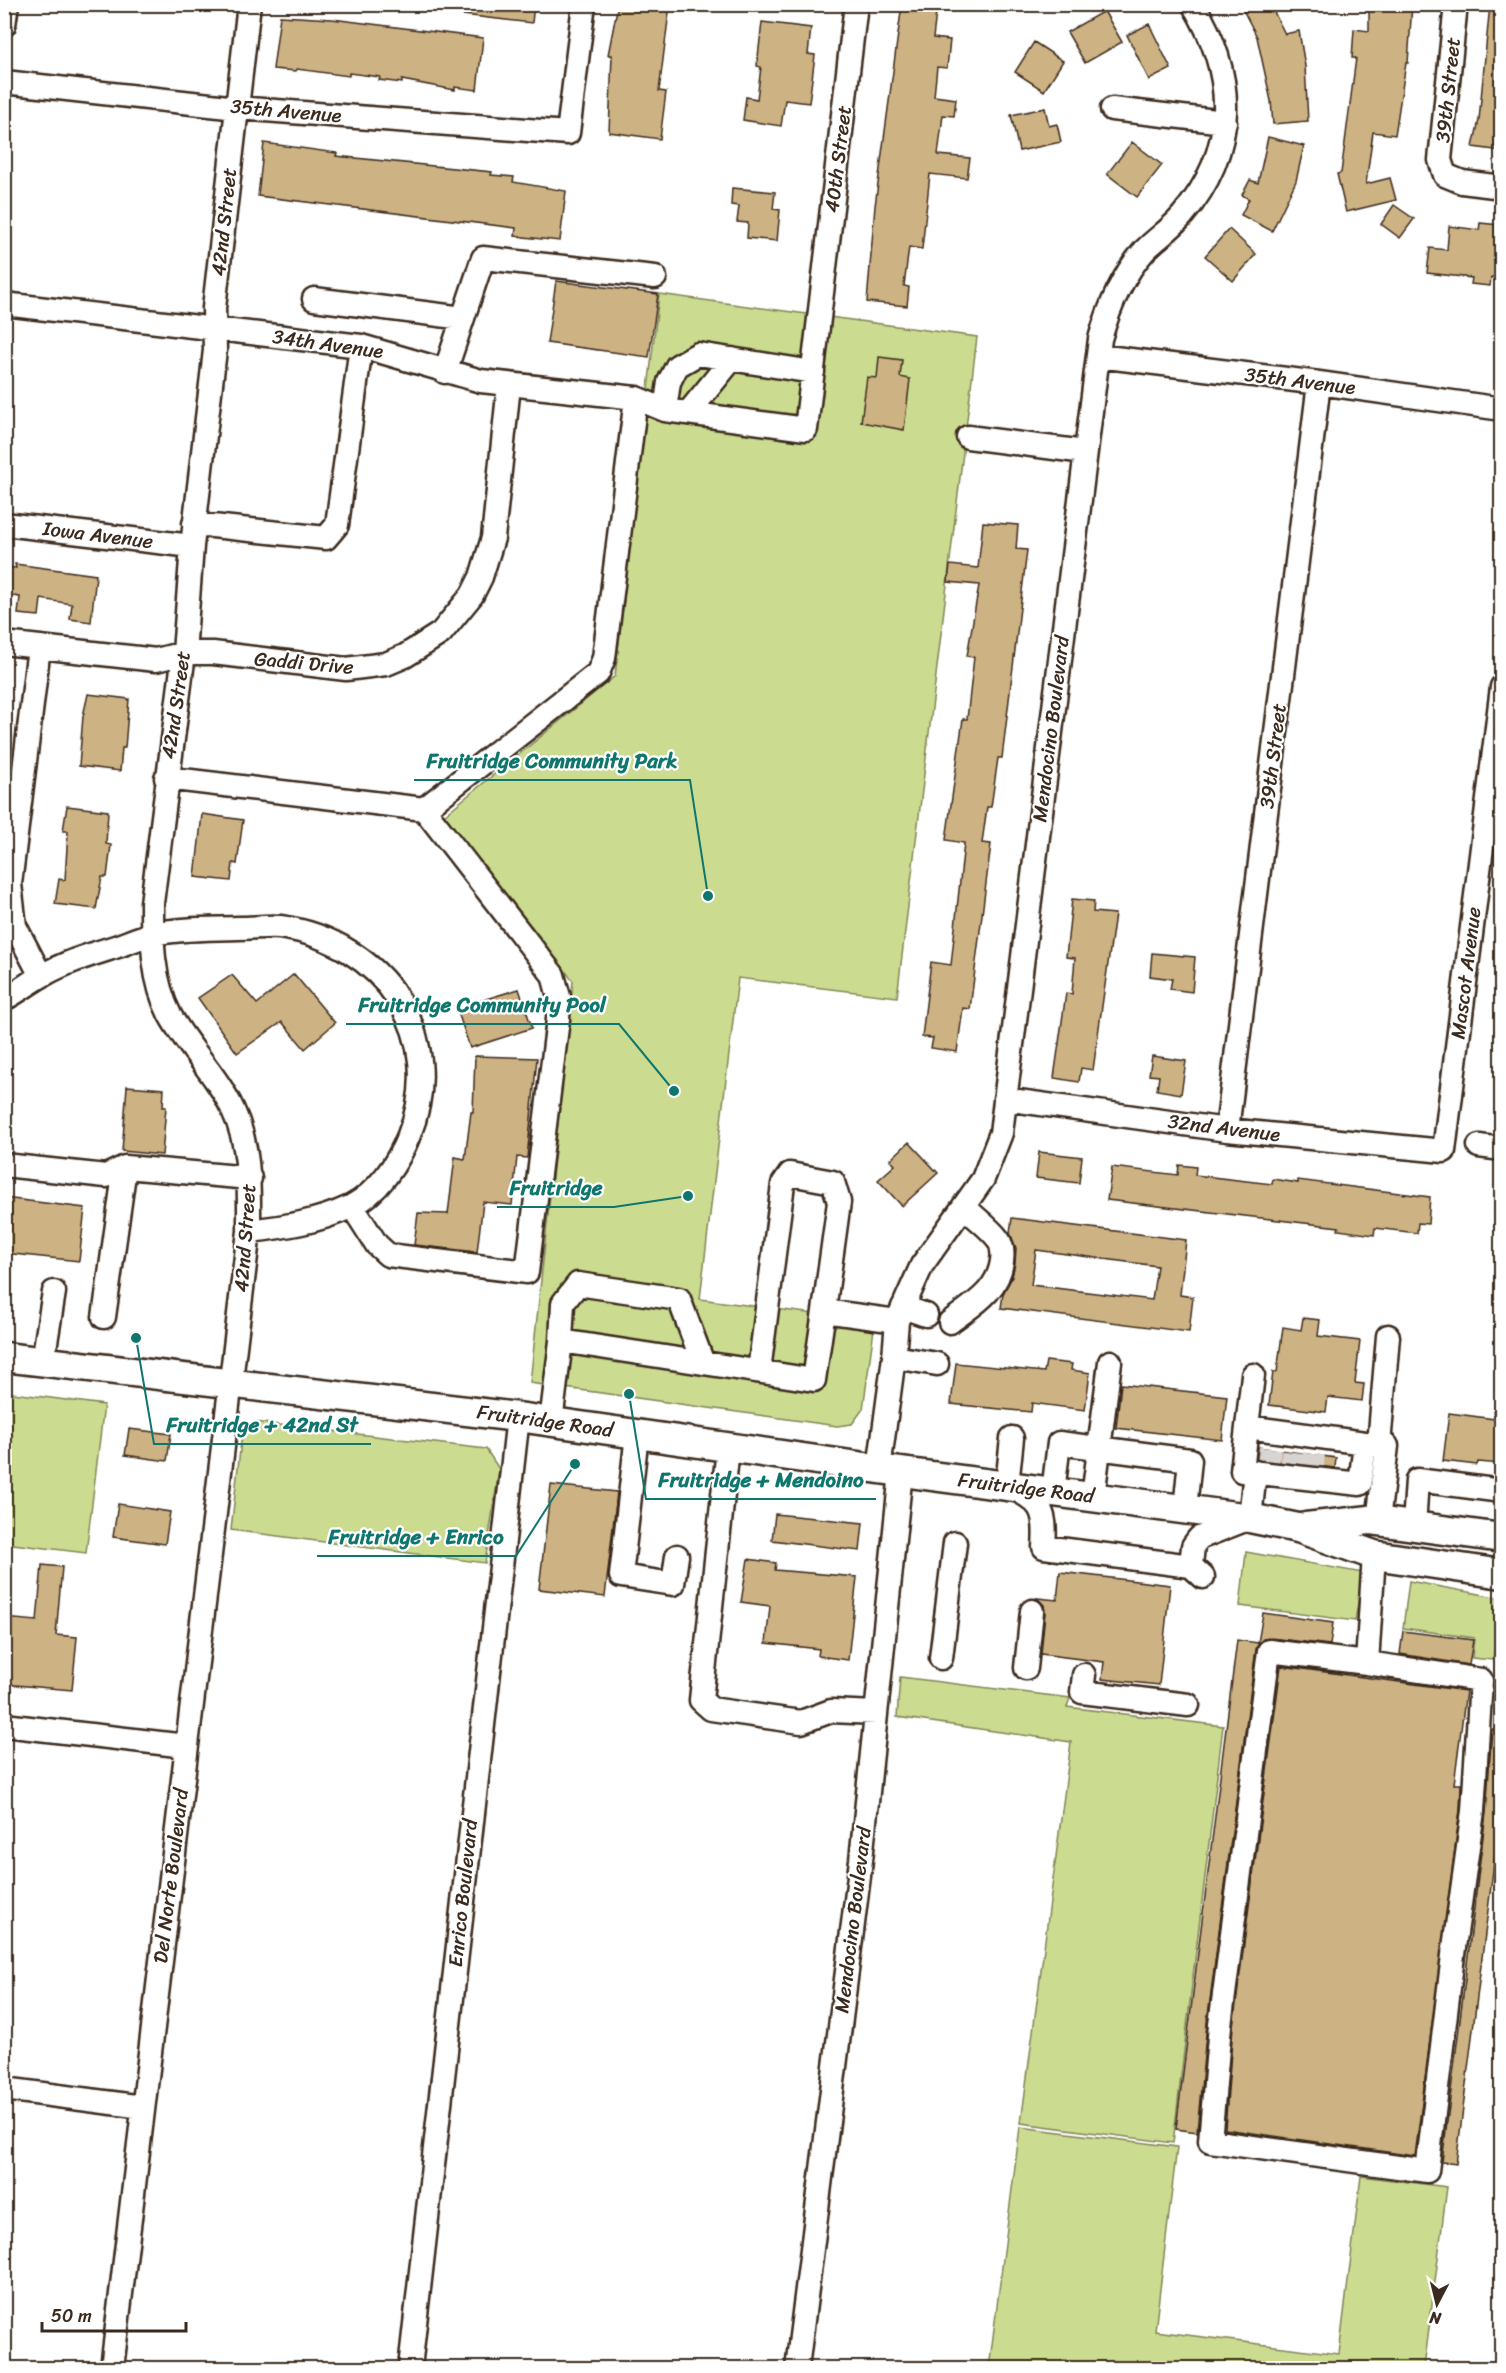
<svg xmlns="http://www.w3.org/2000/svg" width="1506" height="2373" font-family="Sriracha,sans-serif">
	<rect width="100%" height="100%" fill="#fff"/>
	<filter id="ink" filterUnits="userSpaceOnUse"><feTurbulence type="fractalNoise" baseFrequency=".0167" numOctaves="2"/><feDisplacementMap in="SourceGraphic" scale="12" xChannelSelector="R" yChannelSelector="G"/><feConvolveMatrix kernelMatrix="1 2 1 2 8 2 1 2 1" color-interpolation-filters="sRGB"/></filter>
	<g filter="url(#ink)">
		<path fill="#cbdc90" stroke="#838357" stroke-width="1.5" d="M659 294 977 337 897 997 738 978 700 1299 875 1322 863 1409 852 1424 837 1426 530 1383 573 981 444 815 615 676Z
			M5 1392 104 1405 86 1553 5 1543Z
			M254 1422 486 1449 499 1469 485 1563 231 1530 242 1432Z
			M1246 1552 1363 1573 1355 1621 1240 1606Z
			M1409 1581 1501 1598 1493 1660 1472 1658 1474 1638 1403 1628Z
			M900 1677 1070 1698 1067 1707 1223 1726 1173 2143 1021 2123 1071 1742 897 1717Z
			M1020 2127 1177 2147 1155 2331 1339 2354 1361 2176 1447 2187 1424 2368H989Z"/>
		<path fill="#cdb283" stroke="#3b2a1e" stroke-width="1.5" fill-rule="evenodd" d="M463 4H534L532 23 463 15Z
			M618 4H670L659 91 666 92 660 139 609 132 612 55H608Z
			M902 4H937L933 38 950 40 947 68 937 67 934 96 956 99 954 116 943 115 938 155 970 158 967 178 930 174 922 249 909 247 904 286 909 287 907 306 867 302 875 206Z
			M1240 4H1270L1285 34 1299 31 1305 66 1308 121 1273 124 1271 101 1257 37Z
			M1369 4H1412L1408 63H1406L1395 135 1373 132 1366 184 1390 178 1396 200 1346 212 1337 174 1341 173 1356 58H1352L1354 29 1369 31Z
			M1490 4H1502V151L1473 147 1479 120Z
			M1104 11 1122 42 1085 63 1067 32Z
			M280 16 332 19 483 38 477 90 455 87V90L402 80V83L379 80 380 77 349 73V76L297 69 296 71 273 69Z
			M762 22 811 28 808 54 815 55 809 103 785 100 781 126 743 120 746 97 757 99 761 67 757 66Z
			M1149 24 1171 69 1149 80 1127 35Z
			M1034 42 1063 61 1044 91 1015 72Z
			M1045 108 1049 126 1057 124 1061 142 1019 151 1011 115Z
			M1268 137 1304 146 1296 181 1272 231 1241 215 1249 199 1242 195 1250 180 1258 183Z
			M1132 142 1162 165 1137 197 1107 174Z
			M264 143 337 153 336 156 492 172 491 175 514 177 513 182 566 191 560 241 515 236 516 228 258 196Z
			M732 188 775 192 773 209 780 210 777 241 747 238 748 223 737 222 739 206 731 205Z
			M1394 205 1414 219 1400 238 1381 224Z
			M1480 223 1500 225 1497 247 1502 248V278L1491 277 1490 286 1471 284 1472 278 1427 273 1430 248 1447 250 1449 226 1479 230Z
			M1229 229 1256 254 1233 281 1205 256Z
			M556 281 658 294 649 357 547 343Z
			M879 357 902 360 900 377 910 379 904 430 861 422 867 377 877 378Z
			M983 522 1018 525 1016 549 1027 550 1002 758H998L991 807H987L982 843 991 844 970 1009 963 1008 957 1052 931 1048 933 1038 922 1037 931 962 951 965 964 843 946 840 963 719H967L974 657 967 656 979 585 948 582 950 565 978 568Z
			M15 564 96 575 91 622 70 619 72 604 41 599 39 616 18 614 20 597 4 595V567L16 568Z
			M88 694 129 699 125 748H122L120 771 79 766 83 716Z
			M67 806 108 811 106 844 111 845 107 877H102L96 909 55 904 59 879 65 880 68 831H63Z
			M202 814 243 820 237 864 233 863 231 881 195 877Z
			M1072 899 1094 901 1093 912 1115 914 1093 1070 1081 1068 1079 1082 1054 1078 1066 993 1072 994 1075 958 1066 957Z
			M1152 953 1195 957 1192 992 1170 989 1172 979 1150 976Z
			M294 974 335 1023 305 1049 282 1022 237 1053 198 998 232 975 257 1004Z
			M519 989 532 1028 470 1048 458 1012 478 1006 476 1002Z
			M475 1056 537 1058 527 1158 517 1157 512 1205 483 1202 477 1252 414 1245 418 1213 448 1214 455 1157 465 1159 471 1112H473Z
			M1152 1056 1186 1061 1181 1094 1157 1090 1159 1076 1149 1075Z
			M127 1086 164 1089 163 1107H166L162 1155 122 1151Z
			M909 1142 938 1173 902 1206 878 1180 895 1165 890 1160Z
			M1039 1152 1082 1157 1079 1183 1036 1178Z
			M1179 1165 1196 1167 1195 1175 1272 1184 1273 1179 1298 1183V1180L1430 1197 1428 1224 1418 1223 1417 1233 1375 1228 1374 1235 1338 1230 1339 1227 1107 1200 1112 1167 1178 1175Z
			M4 1198 85 1208 79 1261 4 1253Z
			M1012 1218 1186 1240 1180 1295 1193 1297 1189 1332 1001 1308 1003 1294 1012 1277 1015 1263 1016 1248 1010 1233ZM1036 1250 1157 1266 1152 1300 1031 1285Z
			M1303 1318 1320 1320 1318 1336 1360 1341 1355 1383 1364 1384 1362 1401 1328 1397 1326 1412 1269 1405 1273 1372H1277L1283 1327 1301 1330Z
			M1046 1361 1072 1364 1071 1370 1090 1373 1085 1410 1032 1403 1031 1412 951 1404 956 1363 1044 1372Z
			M1121 1384 1227 1396 1222 1440 1116 1428Z
			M1449 1413 1502 1420V1464L1478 1462 1477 1465 1443 1461Z
			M129 1429 171 1434 167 1461 125 1455Z
			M1258 1447 1336 1458 1335 1468 1258 1459Z
			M551 1485 617 1492 605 1597 539 1589Z
			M118 1504 170 1512 165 1544 113 1537Z
			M775 1514 863 1523 860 1551 772 1540Z
			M748 1559 776 1563 775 1570 857 1577 848 1660 818 1656 819 1649 766 1643 770 1606 741 1602Z
			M42 1565 62 1567 56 1635 77 1637 72 1690 4 1684V1618L37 1621Z
			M1060 1572 1170 1585 1159 1685 1102 1679 1104 1662 1041 1654 1045 1612 1044 1605 1037 1598 1057 1600Z
			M1263 1613 1333 1623 1330 1645 1270 1638 1263 1639 1256 1649 1207 2023 1197 2132 1176 2129 1237 1640 1258 1643Z
			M1403 1631 1473 1640 1469 1665 1400 1654Z
			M1281 1666 1466 1691 1454 1784H1461L1460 1810 1415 2156 1225 2129 1233 2026Z
			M1492 1729 1502 1730V1799L1456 2164 1442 2162 1486 1813Z"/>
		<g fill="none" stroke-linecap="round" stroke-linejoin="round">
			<path stroke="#d8d4d2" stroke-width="22" stroke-dasharray="22 11" stroke-linecap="butt" d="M1268 1466 1270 1448
				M1291 1468 1293 1452
				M1312 1472 1314 1454"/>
			<defs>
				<path id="minor" d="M1456 4 1440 160 1445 175 1462 182 1502 187
					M4 25 7 4
					M4 82 237 108 568 133 584 4
					M1112 109 1225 122
					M314 299 463 318
					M4 304 361 346 481 381 636 398 665 410 806 429 856 4
					M1098 356 1319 383 1502 409
					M445 372 483 258 655 277
					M665 410 669 382 677 366 698 354 813 372
					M688 413 732 359
					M968 437 1085 452
					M4 524 192 546
					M194 524 326 538 337 525 361 346
					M4 643 156 660 184 653H213L346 669 386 664 405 656 441 633 472 595 481 577 493 538 509 385
					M39 647 10 884 15 926 41 976
					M166 778 424 809 553 975 559 997 558 1019 527 1272 388 1255 377 1245 352 1206
					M424 809 598 673 604 658 636 398
					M4 999C18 992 30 982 43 975 66 962 90 955 115 947 127 943 140 937 153 934 181 928 210 929 239 928 252 928 267 926 280 927 383 941 449 1036 409 1135 398 1163 378 1193 350 1207 318 1222 284 1227 249 1231
					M1005 1099 1227 1130 1444 1151 1502 687
					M1227 1130 1319 383
					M1479 1146 1502 1149
					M4 1165 106 1176 125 1167
					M903 1307 926 1315
					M104 1317 125 1167 250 1178
					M950 1322C972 1305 998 1292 1002 1261 1003 1254 1003 1246 998 1239 989 1227 975 1218 965 1207
					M561 1341 563 1303 578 1284 679 1299 703 1363
					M894 1357 937 1364
					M43 1361 54 1292
					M759 1371 783 1184 790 1174 833 1182 839 1202 824 1311
					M551 1422 561 1341 814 1380 824 1311 897 1321
					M1247 1427 1253 1375
					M637 1434 621 1576 673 1584 677 1556
					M1012 1438 1007 1485C1041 1501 1047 1509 1044 1547L1191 1566 1203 1577
					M1365 1443 1360 1484 1242 1471 1247 1427C1294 1433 1340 1440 1387 1446L1378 1521
					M1379 1445 1388 1336
					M728 1448 701 1700 711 1709 801 1722 831 1711 876 1713
					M879 1469 894 1357 897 1321 922 1265 983 1179 1001 1133 1100 339C1109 307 1122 275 1145 250 1157 238 1171 229 1182 216 1238 150 1237 76 1193 4
					M1053 1492 1059 1443 1190 1460 1185 1509
					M1093 1497 1110 1362
					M1414 1526 1417 1480 1502 1491
					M1191 1566 1193 1546 1199 1538 1250 1518 1255 1472
					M941 1658 955 1543
					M1367 1663 1269 1651 1220 2025 1210 2141 1427 2171 1453 1955 1473 1811 1481 1680 1367 1663 1374 1555
					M1026 1668 1032 1611
					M1084 1675 1082 1692 1188 1705
					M4 1725 186 1746
					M4 2089 143 2107
					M112 2368 249 1231C249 1190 251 1148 233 1110 217 1075 188 1048 170 1015 152 980 152 941 152 903L184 653 192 546 215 350 214 308 249 4
					M410 2368 518 1417
					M797 2368 861 1860 901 1472"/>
				<path id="major" d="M4 1357 518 1417 879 1469 1250 1518 1298 1528 1374 1555 1502 1574
					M1306 1527 1370 1520 1502 1538"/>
			</defs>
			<use href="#minor" stroke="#3b2a1e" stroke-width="27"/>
			<use href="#major" stroke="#3b2a1e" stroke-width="33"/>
			<use href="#minor" stroke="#fff" stroke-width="22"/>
			<use href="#major" stroke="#fff" stroke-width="28"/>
		</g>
	</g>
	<g text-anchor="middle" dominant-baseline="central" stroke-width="4.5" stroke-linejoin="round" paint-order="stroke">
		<g font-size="20" fill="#3b2a1e" stroke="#fff">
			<text transform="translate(1448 90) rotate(-84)">39th Street</text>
			<text transform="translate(286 111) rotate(5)">35th Avenue</text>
			<text transform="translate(838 159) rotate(-83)">40th Street</text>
			<text transform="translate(224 222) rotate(-84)">42nd Street</text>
			<text transform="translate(328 344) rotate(8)">34th Avenue</text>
			<text transform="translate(1300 381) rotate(7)">35th Avenue</text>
			<text transform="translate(98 535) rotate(7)">Iowa Avenue</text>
			<text transform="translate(304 663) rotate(5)">Gaddi Drive</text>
			<text transform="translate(176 705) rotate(-82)">42nd Street</text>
			<text transform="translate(1051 729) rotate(-83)">Mendocino Boulevard</text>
			<text transform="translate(1273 756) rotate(-83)">39th Street</text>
			<text transform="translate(1466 973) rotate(-83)">Mascot Avenue</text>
			<text transform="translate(1224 1128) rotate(7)">32nd Avenue</text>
			<text transform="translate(245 1238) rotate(-86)">42nd Street</text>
			<text transform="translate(545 1421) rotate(8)">Fruitridge Road</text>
			<text transform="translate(1026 1488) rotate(7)">Fruitridge Road</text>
			<text transform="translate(171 1876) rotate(-83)">Del Norte Boulevard</text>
			<text transform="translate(463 1893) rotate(-84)">Enrico Boulevard</text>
			<text transform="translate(853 1920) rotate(-83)">Mendocino Boulevard</text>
		</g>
	</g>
	<path fill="none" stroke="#0f766e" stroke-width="2" d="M708 896L690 780H414M674 1091L619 1024H346M688 1196L614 1207H497M136 1338L154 1444H371M629 1394L646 1499H876M575 1464L516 1556H317"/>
	<g fill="#0f766e" stroke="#fff" stroke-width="2">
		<circle cx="708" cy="896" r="6"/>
		<circle cx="674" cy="1091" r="6"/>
		<circle cx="688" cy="1196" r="6"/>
		<circle cx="136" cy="1338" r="6"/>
		<circle cx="629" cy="1394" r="6"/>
		<circle cx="575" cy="1464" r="6"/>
	</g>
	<g font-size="21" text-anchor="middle" font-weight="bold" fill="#0f766e" stroke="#fff" stroke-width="4.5" stroke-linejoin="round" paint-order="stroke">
		<text x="552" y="768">Fruitridge Community Park</text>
		<text x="482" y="1012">Fruitridge Community Pool</text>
		<text x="556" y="1195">Fruitridge</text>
		<text x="262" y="1432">Fruitridge + 42nd St</text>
		<text x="761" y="1487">Fruitridge + Mendoino</text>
		<text x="416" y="1544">Fruitridge + Enrico</text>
	</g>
	<rect width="1506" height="2373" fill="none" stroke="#fff" stroke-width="24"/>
	<rect x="12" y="12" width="1482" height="2349" fill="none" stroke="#3b2a1e" stroke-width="2" filter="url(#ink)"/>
	<g transform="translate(1437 2304) rotate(187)" stroke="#ffffff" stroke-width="4.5" paint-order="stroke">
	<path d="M0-4.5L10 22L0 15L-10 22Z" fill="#3b2a1e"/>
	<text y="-9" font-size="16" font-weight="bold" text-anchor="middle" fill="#3b2a1e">N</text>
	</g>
	<path d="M42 2322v9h144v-9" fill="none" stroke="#3b2a1e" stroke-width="3"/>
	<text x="51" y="2322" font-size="18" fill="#3b2a1e" stroke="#ffffff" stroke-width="4.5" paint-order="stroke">50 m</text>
</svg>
